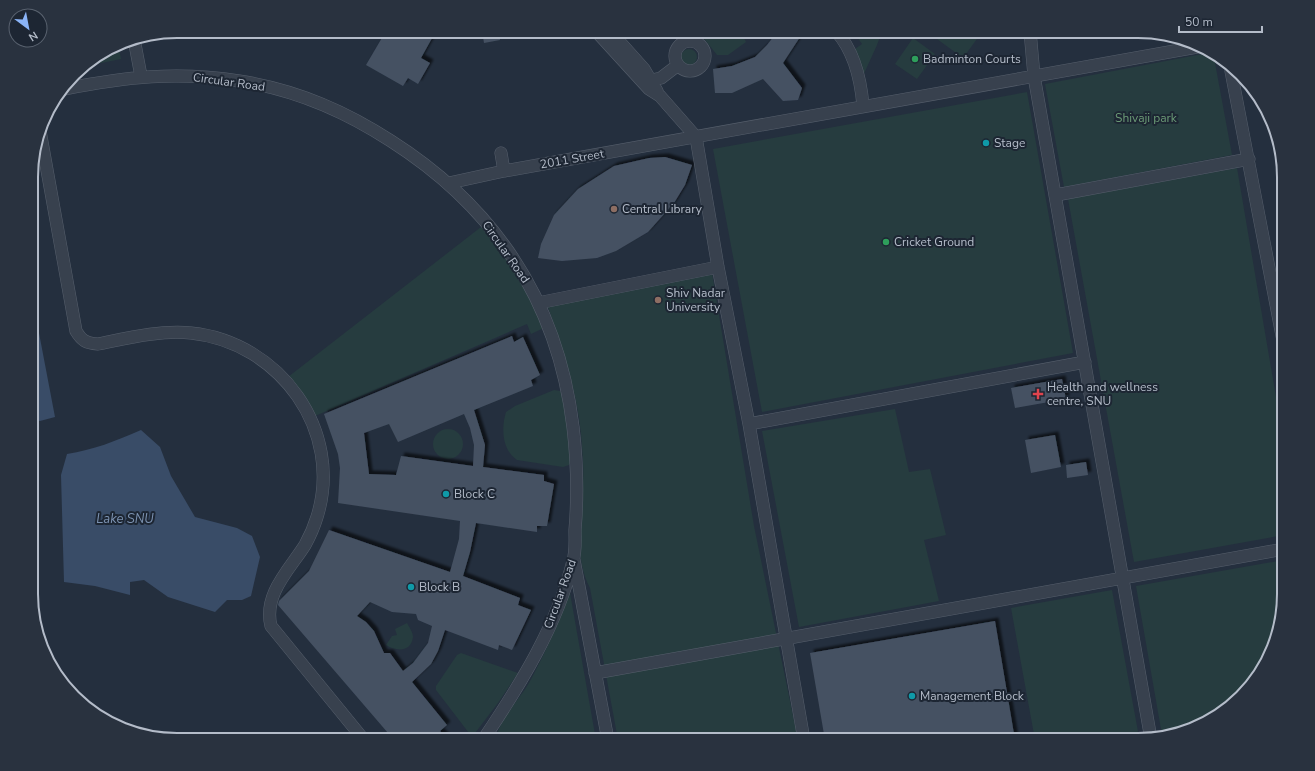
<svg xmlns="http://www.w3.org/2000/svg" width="1315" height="771" font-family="'Nunito Sans',sans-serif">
	<defs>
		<filter id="shadow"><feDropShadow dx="3.5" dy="-3.5" stdDeviation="1" flood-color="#0009"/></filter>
	</defs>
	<rect width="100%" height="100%" fill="#242f3e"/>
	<path fill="#263c3f" d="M698 31H753L744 38 746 42 728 55H717Z
		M853 31H882L877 45 862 78 855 49 862 44Z
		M926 31H980L982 32 963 58Z
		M913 38 935 54 917 79 895 64Z
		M118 44 121 59 81 67Z
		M681 57a8 8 0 1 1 16 0a8 8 0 1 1-16 0Z
		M1213 52 1232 155 1064 187 1045 84Z
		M1027 92 1073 353 762 412 713 149Z
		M1237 168 1284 444V535L1134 562 1068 199Z
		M481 227C510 253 530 292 544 328L531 334 527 324 315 416 288 377Z
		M712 273 754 526 798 740H618L590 588C572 554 583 516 583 480 584 465 582 449 581 434 577 390 562 349 548 307Z
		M554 390 560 391 564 394 571 462 569 465 563 467 517 460C502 450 501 428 506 412L515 406Z
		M895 409 909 472 930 469 946 535 924 540 939 601 799 627 762 431Z
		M433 444a15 15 0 1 1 30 0a15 15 0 1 1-30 0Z
		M1284 560V603L1264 667 1211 720 1162 735 1136 586Z
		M1112 590 1139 737 1125 740H1035L1011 608Z
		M570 593 596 740H501L497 735C502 716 519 700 529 683 545 654 558 623 570 593Z
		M407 623C409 627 413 632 413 637 411 653 395 651 386 645L392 636 397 635 395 629Z
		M461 653 518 673 498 703 472 737 436 690V686L457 655Z"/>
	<path fill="#394c67" d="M32 333H39L55 417 40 421 32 419Z
		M141 430 160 447 171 476 195 517 237 528 252 536 260 557 251 596 242 600H227L215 612 168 597 144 580 130 582V595L95 586 64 582 61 475 67 454C93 450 116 441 141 430Z"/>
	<path fill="#455162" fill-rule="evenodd" filter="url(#shadow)" d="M386 31H436L421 58 430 63 418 84 408 78 403 86 366 65Z
		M482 31H499L500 40 484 43Z
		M778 31H804L783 63 802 88 798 100 783 101 763 79 732 93H715L713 69 732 66 755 57 767 45Z
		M665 157 692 165 685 185 674 203 648 232 616 251 597 258 562 261 538 258 541 244 554 215 578 189 614 166 649 158Z
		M512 336 514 342 523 337 540 375 531 380 533 386 474 410 485 445 483 467 544 475V481L554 484 547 526H537V532L476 523 470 552 463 576 520 598 518 605 531 610 512 650 499 645 498 650 445 630 438 651 431 664 412 682 447 725 440 731 449 740H394L278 605 279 601 309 571 329 530 450 572 459 539 460 521 338 503 340 468 338 454 324 414ZM464 414 470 428 474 445 473 466 401 456 396 475 369 474 364 433 389 424 398 442ZM370 602 392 612 416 614 418 620 432 626 428 643 413 663 403 671 390 653H384L374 631 366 622 357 616Z
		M1062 379 1066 399 1015 408 1011 388Z
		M1055 435 1061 467 1031 473 1025 440Z
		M1086 462 1088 475 1067 478 1066 465Z
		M995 621 1015 740H825L810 653Z"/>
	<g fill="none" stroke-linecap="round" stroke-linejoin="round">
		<defs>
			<path id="minor" d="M596 31 649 89 660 96 696 137 718 267 749 424 804 740
				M610 31 644 69 657 91
				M836 31C854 51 861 81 863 106
				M1030 31 1034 76 1151 739
				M134 39 141 76
				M675 56a15 15 0 1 1 30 0a15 15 0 1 1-30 0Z
				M1231 71 1284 346
				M652 80 661 78 678 65
				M64 89C125 77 177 71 239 81 294 89 345 111 391 141 496 208 558 302 573 427 577 461 578 495 575 530 575 540 576 551 573 561 557 626 520 685 483 740
				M40 131 76 331C82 341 86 343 98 344 128 338 160 330 191 333 280 342 344 431 317 517 314 527 310 536 305 545 290 569 263 594 271 626L364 740
				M501 153 504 171
				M449 183 504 171 1197 47
				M1056 195 1249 159
				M538 303 718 267
				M749 424 1085 362
				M574 560 608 740
				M595 673 1284 549"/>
		</defs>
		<use href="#minor" stroke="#565f6c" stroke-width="13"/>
		<use href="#minor" stroke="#38414e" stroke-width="12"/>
	</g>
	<g fill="#2e9e5b" stroke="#1d2633" stroke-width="1.5">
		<circle cx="915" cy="59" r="4"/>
		<circle cx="886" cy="242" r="4"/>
	</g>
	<g fill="#0f9aa8" stroke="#1d2633" stroke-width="1.5">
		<circle cx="986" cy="143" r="4"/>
		<circle cx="446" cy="494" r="4"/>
		<circle cx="411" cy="587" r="4"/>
		<circle cx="912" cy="696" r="4"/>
	</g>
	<g fill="#8d6e63" stroke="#1d2633" stroke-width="1.5">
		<circle cx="614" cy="209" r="4"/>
		<circle cx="658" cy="300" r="4"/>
	</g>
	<path fill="#e0444e" stroke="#1d2633" stroke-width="1.5" d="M1036 388h4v4h4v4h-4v4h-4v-4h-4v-4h4z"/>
	<g text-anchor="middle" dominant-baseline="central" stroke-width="4" stroke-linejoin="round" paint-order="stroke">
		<g font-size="12" fill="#b4bcc9" stroke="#1d2633" text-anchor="start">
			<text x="923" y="59">Badminton Courts</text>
			<text x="994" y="143">Stage</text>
			<text x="622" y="209">Central Library</text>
			<text x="894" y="242">Cricket Ground</text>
			<text x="666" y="293">Shiv Nadar<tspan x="666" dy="14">University</tspan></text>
			<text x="1047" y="387">Health and wellness<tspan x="1047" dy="14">centre, SNU</tspan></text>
			<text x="454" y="494">Block C</text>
			<text x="419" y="587">Block B</text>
			<text x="920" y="696">Management Block</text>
		</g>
		<g font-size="12" fill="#b4bcc9" stroke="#1d2633">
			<text transform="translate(229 82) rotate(8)">Circular Road</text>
			<text transform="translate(572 159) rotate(-10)">2011 Street</text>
			<text transform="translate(506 252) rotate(55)">Circular Road</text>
			<text transform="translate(560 594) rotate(-70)">Circular Road</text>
		</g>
		<g font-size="12" fill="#6b9a76" stroke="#1d2633">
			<text x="1146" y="118">Shivaji park</text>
		</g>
		<g font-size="13" font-style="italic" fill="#7c92b1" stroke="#1d2633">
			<text x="125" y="519">Lake SNU</text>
		</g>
	</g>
	<path d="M0 0H1315V771H0ZM177 38H1138A139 139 0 0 1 1277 177V594A139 139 0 0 1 1138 733H177A139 139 0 0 1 38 594V177A139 139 0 0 1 177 38Z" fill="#29323f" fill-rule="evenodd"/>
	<path fill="none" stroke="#b4bcc9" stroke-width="2" d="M177 38H1138A139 139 0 0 1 1277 177V594A139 139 0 0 1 1138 733H177A139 139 0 0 1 38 594V177A139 139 0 0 1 177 38Z"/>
	<g transform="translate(28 28) rotate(148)"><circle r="19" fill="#1d2633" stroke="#59626f"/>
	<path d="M0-3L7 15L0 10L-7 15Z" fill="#8ab4f8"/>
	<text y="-6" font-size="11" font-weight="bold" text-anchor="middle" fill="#b4bcc9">N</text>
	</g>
	<path d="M1179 26v6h83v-6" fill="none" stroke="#b4bcc9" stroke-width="2"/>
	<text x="1185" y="26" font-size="12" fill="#b4bcc9" stroke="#1d2633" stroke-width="3" paint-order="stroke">50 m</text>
</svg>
